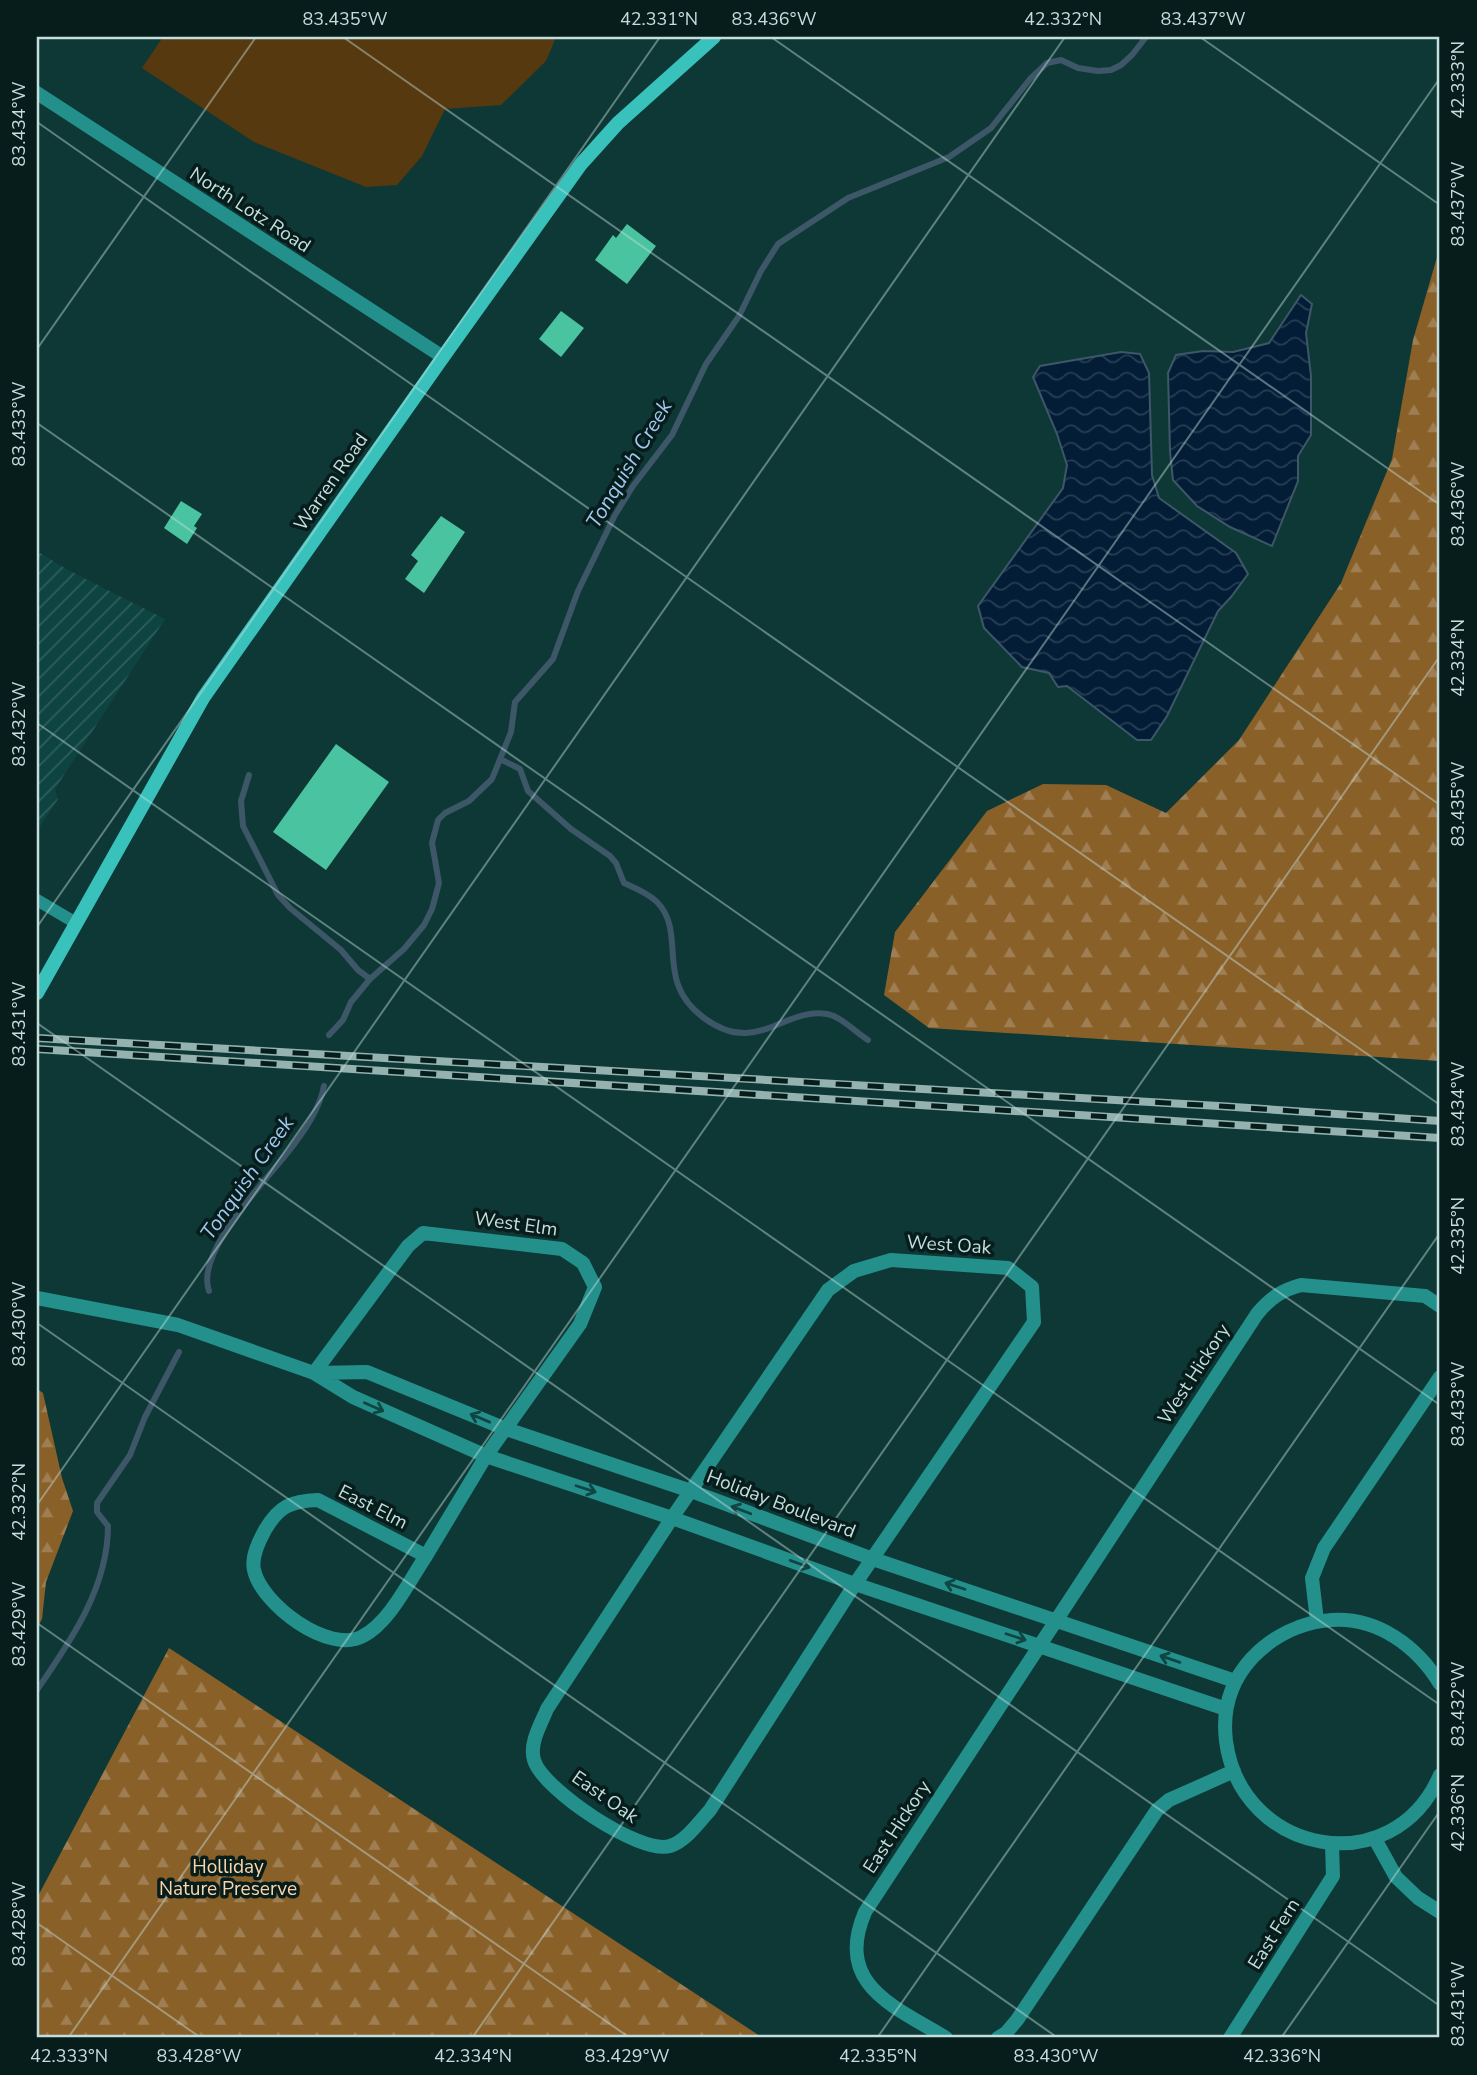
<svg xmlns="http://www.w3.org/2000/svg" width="1477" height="2075" font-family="'Nunito Sans',sans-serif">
	<defs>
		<pattern id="industrial-furrows" width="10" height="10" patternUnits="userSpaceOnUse" patternTransform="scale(1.75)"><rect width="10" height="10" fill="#0d4341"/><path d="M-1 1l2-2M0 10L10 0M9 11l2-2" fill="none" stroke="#2f5e5c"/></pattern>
		<pattern id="forest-firs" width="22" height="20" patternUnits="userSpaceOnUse" patternTransform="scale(1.75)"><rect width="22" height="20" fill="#8a6029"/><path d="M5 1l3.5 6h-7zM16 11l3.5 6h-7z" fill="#9e7e52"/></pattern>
		<pattern id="water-waves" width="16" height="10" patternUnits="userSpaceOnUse" patternTransform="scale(1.75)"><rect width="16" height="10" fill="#031d37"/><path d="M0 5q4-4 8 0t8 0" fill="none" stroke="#263d53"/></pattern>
	</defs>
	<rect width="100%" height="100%" fill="#0e3836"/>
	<path fill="url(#industrial-furrows)" d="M37 551 68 570 165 619 55 789 58 799 37 831Z"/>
	<path fill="#57390f" d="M163 37H556L546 61 501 105 445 109 422 156 397 185 366 187 254 142 142 68Z"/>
	<path fill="url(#forest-firs)" d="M1440 247V1061L929 1028 884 995 895 932 987 811 1043 784 1106 785 1166 813 1239 740 1341 583 1392 459 1413 340Z
		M37 1389 43 1393 62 1478 73 1511 46 1582 42 1619 37 1628Z
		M169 1648 763 2038H37V1898Z"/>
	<path fill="url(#water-waves)" stroke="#3d5768" stroke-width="2" d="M1301 295 1312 304 1306 333 1311 376V435L1298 456V481L1272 546 1230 527 1197 506 1173 480 1170 452 1168 373 1176 355 1203 351 1233 352 1269 343Z
		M1121 352 1140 354 1149 373 1152 475 1159 498 1236 553 1248 574 1231 597 1218 611 1167 716 1151 740H1137L1067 686 1058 687 1049 673 1022 667 984 628 978 606 1063 488 1067 465 1057 434 1033 377 1040 366Z"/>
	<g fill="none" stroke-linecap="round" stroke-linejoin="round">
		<path stroke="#3d5768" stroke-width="6" d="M502 760 520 769 528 791 571 829 610 856 616 863 624 883C635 888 648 893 657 902 688 934 653 981 704 1018 757 1057 783 1007 827 1014 842 1017 855 1032 868 1040
			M249 775 241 801 243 826 278 895 290 908 341 950 358 970 370 979
			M329 1035 343 1020 351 1002 370 979 404 949 424 925 432 909 439 883 432 843 438 820 445 813 469 801 492 779 511 732 515 702 553 659 578 591 615 515 633 486 672 435 706 364 739 316 761 271 778 244 848 198 949 157 991 128 1030 79 1047 63 1061 60 1078 68 1098 71 1111 70 1121 65 1132 55 1146 37
			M209 1291C194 1250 273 1174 295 1143 308 1126 320 1107 324 1086
			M37 1690C70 1642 108 1588 108 1526L97 1512V1503L130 1455 145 1417 179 1352"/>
	</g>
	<path fill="#4ac3a1" d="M627 224 656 246 627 284 595 260 613 235 616 238Z
		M561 311 584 328 561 357 539 339Z
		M181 501 202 514 194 526 197 528 187 544 164 528Z
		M441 516 465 532 424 593 405 579 418 561 411 555Z
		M336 744 389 782 326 870 273 832Z"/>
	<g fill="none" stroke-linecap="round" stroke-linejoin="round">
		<path stroke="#23908c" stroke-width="12" d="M37 900 76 923"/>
		<path stroke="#23908c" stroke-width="14" d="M891 1260 1008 1268 1032 1287 1034 1322 855 1584 710 1810C699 1822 686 1841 670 1846 640 1855 542 1789 534 1760 529 1743 541 1724 547 1709L672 1518 828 1290 854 1271Z
			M37 1298 178 1325 314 1373 353 1397 486 1456 672 1518 855 1584 1226 1709
			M314 1373 408 1246 423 1233 562 1249 583 1263 595 1287 580 1324 486 1456 426 1556
			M316 1373 367 1372 506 1429 691 1491 873 1559 1235 1681
			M318 1500 426 1556C409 1581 390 1622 363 1636 329 1655 261 1604 254 1570 251 1557 259 1541 265 1530 279 1506 291 1501 318 1500Z
			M1317 1621 1312 1578 1324 1548 1440 1377
			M1440 1684C1417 1646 1377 1617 1332 1620 1301 1622 1273 1636 1252 1658 1231 1681 1222 1709 1226 1741 1241 1855 1393 1884 1440 1775
			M1375 1839 1396 1877 1418 1898 1440 1912
			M946 2038C894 2006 834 1985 865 1912L1257 1314C1270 1298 1282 1290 1301 1285L1425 1296 1440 1306
			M998 2038 1006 2033 1017 2020 1157 1810 1169 1800 1234 1771
			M1230 2038 1333 1876 1332 1845"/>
		<path stroke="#23908c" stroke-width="14" d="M37 93 443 357"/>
		<path stroke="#39c1bc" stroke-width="14" d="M37 993 203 698 443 357 581 164 618 123 714 37"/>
		<defs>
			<path id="rail" d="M37 1038 1219 1106 1440 1121
				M37 1049 1440 1138"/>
		</defs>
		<use href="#rail" stroke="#93b2b0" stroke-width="8"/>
		<use href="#rail" stroke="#071d1c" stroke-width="5" stroke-dasharray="16" stroke-linecap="butt"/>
	</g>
	<defs><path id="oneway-shaft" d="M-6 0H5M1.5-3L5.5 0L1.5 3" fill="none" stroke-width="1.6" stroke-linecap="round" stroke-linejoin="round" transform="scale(1.75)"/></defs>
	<g stroke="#114543">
		<use href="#oneway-shaft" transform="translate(374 1407) rotate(24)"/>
		<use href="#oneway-shaft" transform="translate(480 1418) rotate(-157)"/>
		<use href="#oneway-shaft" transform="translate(586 1489) rotate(18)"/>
		<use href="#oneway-shaft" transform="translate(741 1510) rotate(-159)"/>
		<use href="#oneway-shaft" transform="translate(800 1564) rotate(20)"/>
		<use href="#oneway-shaft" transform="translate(955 1586) rotate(-162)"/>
		<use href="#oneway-shaft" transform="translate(1016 1637) rotate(18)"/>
		<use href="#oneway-shaft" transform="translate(1170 1659) rotate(-161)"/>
	</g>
	<path fill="none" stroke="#c3dedc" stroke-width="2" stroke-opacity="0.45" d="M343 37 1440 805M771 37 1440 505M1200 37 1440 205M37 122 1440 1105M37 349 256 37M37 423 1440 1405M37 723 1440 1705M37 927 660 37M37 1023 1440 2006M37 1323 1058 2038M37 1505 1065 37M37 1623 630 2038M37 1923 201 2038M68 2038 1440 78M472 2038 1440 656M877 2038 1440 1233M1281 2038 1440 1811"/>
	<g text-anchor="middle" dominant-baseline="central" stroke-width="7" stroke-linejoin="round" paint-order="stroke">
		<g font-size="19" fill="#c3dedc" stroke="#071d1c">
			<text transform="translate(250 210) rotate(33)">North Lotz Road</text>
			<text transform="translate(331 482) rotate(-55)">Warren Road</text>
			<text transform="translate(516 1224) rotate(8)">West Elm</text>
			<text transform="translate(949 1245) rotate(4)">West Oak</text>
			<text transform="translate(1194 1374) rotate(-57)">West Hickory</text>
			<text transform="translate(781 1504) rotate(21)">Holiday Boulevard</text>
			<text transform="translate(373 1507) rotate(27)">East Elm</text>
			<text transform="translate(605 1797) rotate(35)">East Oak</text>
			<text transform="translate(897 1827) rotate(-57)">East Hickory</text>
			<text transform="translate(1274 1934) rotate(-58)">East Fern</text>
		</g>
		<g font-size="19" fill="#fcd6aa" stroke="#071d1c">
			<text x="228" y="1867">Holliday<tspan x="228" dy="22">Nature Preserve</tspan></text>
		</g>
		<g font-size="21" font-style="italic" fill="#a2c8f1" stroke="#071d1c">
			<text transform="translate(629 464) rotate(-59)">Tonquish Creek</text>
			<text transform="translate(247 1178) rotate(-55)">Tonquish Creek</text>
		</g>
	</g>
	<rect width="1477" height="2075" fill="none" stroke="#071d1c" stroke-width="77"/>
	<rect x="38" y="38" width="1400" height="1998" fill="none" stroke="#c3dedc" stroke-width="2.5"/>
	<g font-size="18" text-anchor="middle" fill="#c3dedc">
		<text x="345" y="25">83.435°W</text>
		<text x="659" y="25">42.331°N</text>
		<text x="774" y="25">83.436°W</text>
		<text x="1063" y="25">42.332°N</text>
		<text x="1203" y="25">83.437°W</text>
		<text transform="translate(1458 80) rotate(-90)" y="6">42.333°N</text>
		<text transform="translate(19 124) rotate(-90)" y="6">83.434°W</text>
		<text transform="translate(1458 204) rotate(-90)" y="6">83.437°W</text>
		<text transform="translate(19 424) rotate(-90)" y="6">83.433°W</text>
		<text transform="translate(1458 504) rotate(-90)" y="6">83.436°W</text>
		<text transform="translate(1458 658) rotate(-90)" y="6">42.334°N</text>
		<text transform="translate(19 724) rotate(-90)" y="6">83.432°W</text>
		<text transform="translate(1458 804) rotate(-90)" y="6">83.435°W</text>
		<text transform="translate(19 1024) rotate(-90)" y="6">83.431°W</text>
		<text transform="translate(1458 1104) rotate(-90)" y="6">83.434°W</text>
		<text transform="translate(1458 1236) rotate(-90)" y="6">42.335°N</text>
		<text transform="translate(19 1324) rotate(-90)" y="6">83.430°W</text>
		<text transform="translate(1458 1404) rotate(-90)" y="6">83.433°W</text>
		<text transform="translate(19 1502) rotate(-90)" y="6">42.332°N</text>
		<text transform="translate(19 1624) rotate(-90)" y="6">83.429°W</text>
		<text transform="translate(1458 1704) rotate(-90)" y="6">83.432°W</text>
		<text transform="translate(1458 1813) rotate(-90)" y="6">42.336°N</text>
		<text transform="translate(19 1924) rotate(-90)" y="6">83.428°W</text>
		<text transform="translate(1458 2004) rotate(-90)" y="6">83.431°W</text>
		<text x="69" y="2062">42.333°N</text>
		<text x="199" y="2062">83.428°W</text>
		<text x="473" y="2062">42.334°N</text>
		<text x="627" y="2062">83.429°W</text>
		<text x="878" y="2062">42.335°N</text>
		<text x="1056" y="2062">83.430°W</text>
		<text x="1282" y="2062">42.336°N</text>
	</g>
</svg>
